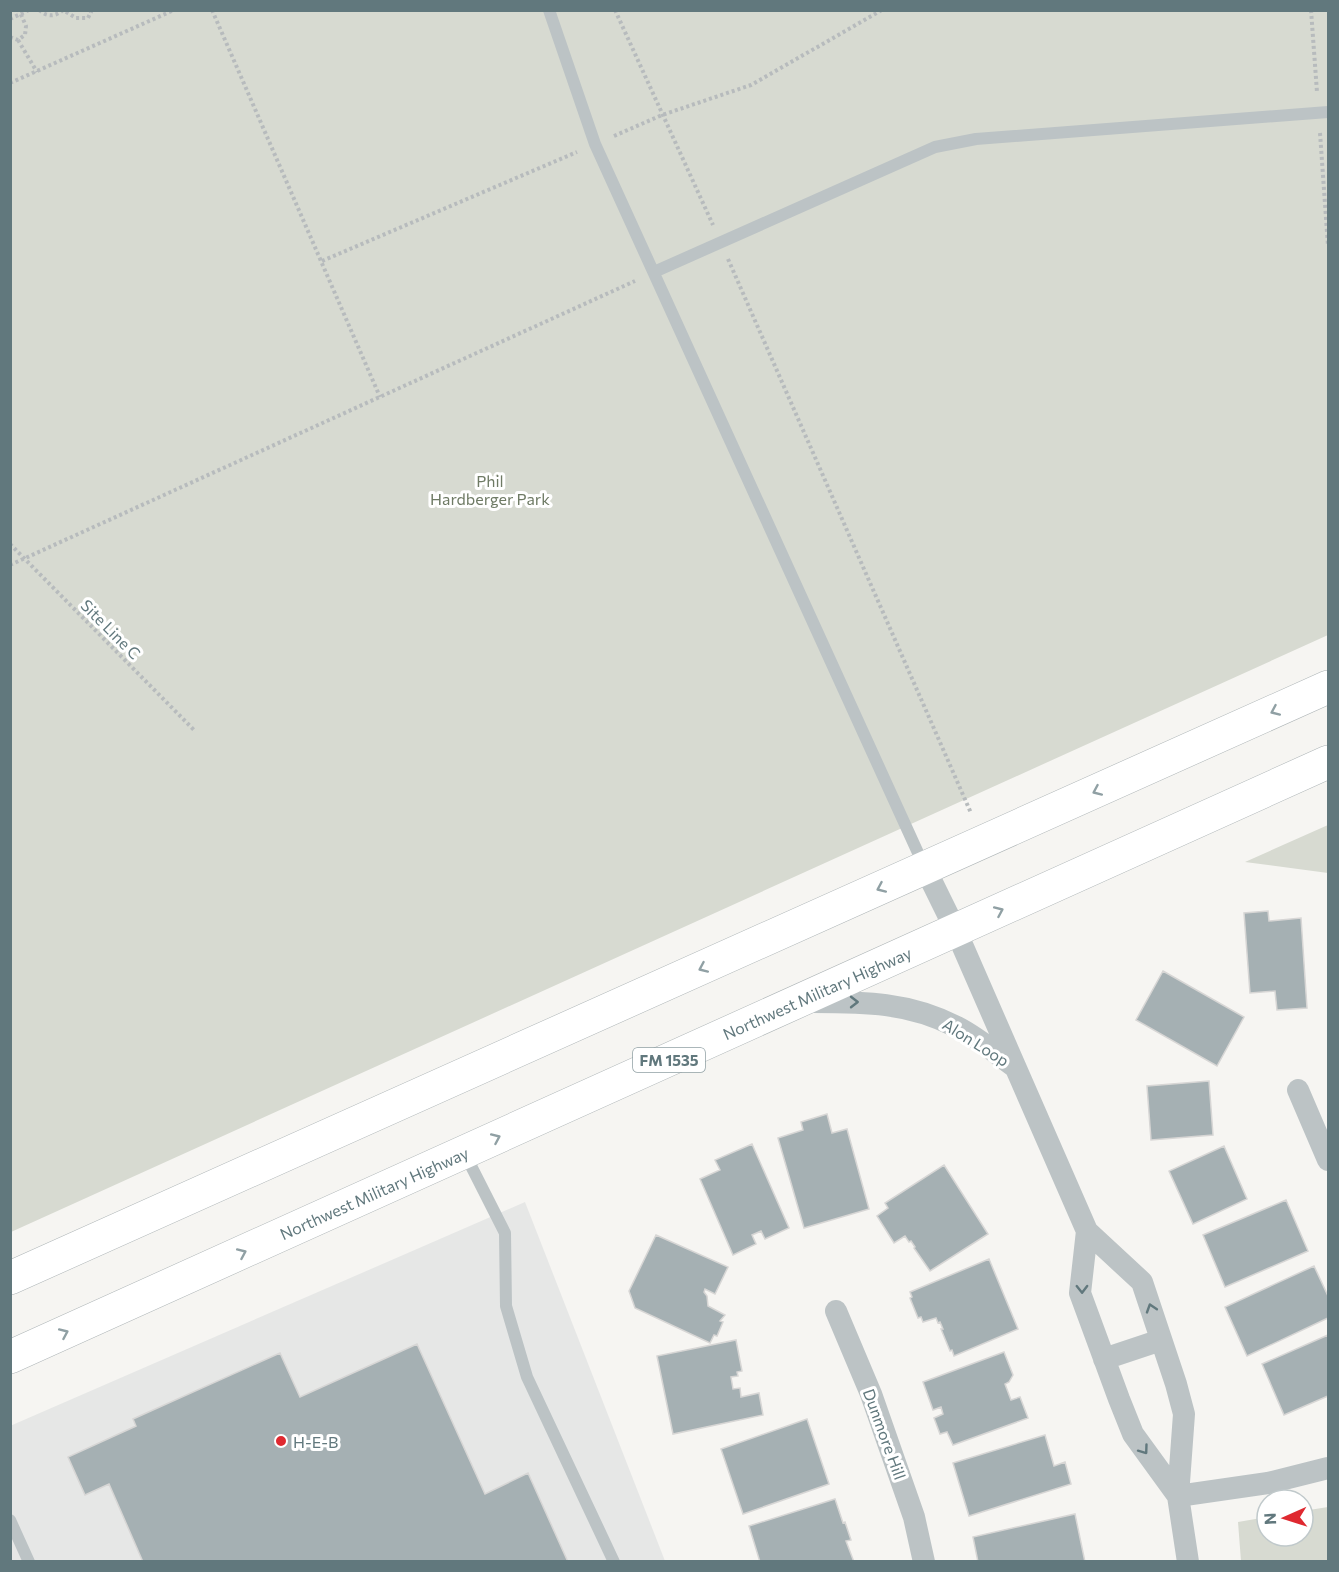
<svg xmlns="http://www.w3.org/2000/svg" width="1339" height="1572" font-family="Commissioner,sans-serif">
	<rect width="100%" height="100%" fill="#f6f5f2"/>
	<path fill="#e6e7e6" d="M525 1202 665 1561H11L10 1426Z"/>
	<path fill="#d7dad1" d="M10 11H1328V635L11 1232Z
		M1328 825V873L1245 862Z
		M1328 1507V1561H1241L1238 1522 1267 1517V1536H1303V1511Z"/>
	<path fill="#a5b0b3" stroke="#d7d6d5" stroke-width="1.5" d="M1268 911 1269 921 1301 918 1307 1008 1277 1010 1275 991 1250 993 1244 913Z
		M1163 971 1244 1017 1217 1066 1136 1020Z
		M1209 1081 1213 1135 1151 1140 1147 1086Z
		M827 1114 832 1133 847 1129 869 1209 804 1228 778 1138 803 1130 801 1122Z
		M752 1144 789 1228 765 1239 761 1231 752 1235 756 1244 733 1255 700 1179 720 1170 715 1160Z
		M1224 1146 1247 1199 1193 1224 1169 1171Z
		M944 1165 988 1234 930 1271 914 1248 915 1247 911 1241 909 1242 905 1236 894 1243 877 1216 888 1208 885 1203Z
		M1286 1200 1308 1251 1225 1287 1203 1235Z
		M656 1235 728 1267 715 1294 705 1289 704 1292 707 1296 708 1306 725 1315 720 1321 723 1322 717 1336 714 1335 710 1343 635 1308 629 1291Z
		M989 1259 1018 1329 954 1356 952 1350 950 1351 941 1329H943L940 1322 938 1323 936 1318 923 1322 921 1317 918 1318 910 1298 912 1297 910 1292Z
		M1314 1266 1328 1296V1318L1247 1356 1225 1307Z
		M1328 1335V1396L1284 1415 1262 1364Z
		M736 1340 742 1371 737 1372 738 1376 731 1377 733 1389 740 1388 741 1397 759 1393 763 1415 673 1434 657 1356Z
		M417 1344 485 1494 528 1473 568 1562H143L109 1484 85 1495 68 1457 136 1426 133 1419 280 1353 300 1397Z
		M1004 1352 1013 1375 1009 1382 1005 1384 1011 1400 1020 1397 1028 1418 953 1445 947 1432 940 1434 934 1418 943 1414 941 1407 933 1410 923 1382Z
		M807 1419 829 1484 743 1514 721 1449Z
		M1045 1435 1054 1466 1065 1462 1071 1484 969 1516 953 1463Z
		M835 1499 843 1523 845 1522 851 1540 846 1541 854 1562H760L749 1526Z
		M1075 1514 1085 1562H978L973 1537Z"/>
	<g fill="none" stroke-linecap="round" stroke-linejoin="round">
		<defs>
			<path id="primary" d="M10 1278 1328 687
				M10 1357 1328 762"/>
		</defs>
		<use href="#primary" stroke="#aeb5b7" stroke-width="34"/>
		<path stroke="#b7bbbd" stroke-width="4" stroke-dasharray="3 3" stroke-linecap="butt" d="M39 10C47 17 55 17 63 10L76 18H88L91 12 90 10
			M212 10 380 397
			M615 10 713 225
			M1311 10 1317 92
			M10 19 29 10
			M10 37 18 40 25 35 26 26 19 10
			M18 40 37 72
			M10 83 174 10
			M1320 133 1328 246
			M614 136 662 115 751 85 882 10
			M728 259 971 813
			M322 261 577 152
			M10 544 195 731
			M10 565 635 281"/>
		<path stroke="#bcc3c5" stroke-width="12" d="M549 10 595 144 924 866
			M654 272 935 147 976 139 1328 112
			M465 1154 505 1233 506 1306 527 1377 614 1562
			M10 1520 29 1562"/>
		<path stroke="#bcc3c5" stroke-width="22" d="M925 868 956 931 1087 1231 1142 1282 1176 1384 1184 1414 1178 1496 1188 1562
			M806 1002C861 1002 907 1001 957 1027 977 1037 997 1054 1015 1067
			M1298 1090 1328 1160
			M1087 1231 1080 1293 1119 1399 1133 1434 1178 1496
			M836 1311 871 1394 914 1517 924 1562
			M1104 1359 1161 1340
			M1178 1496 1268 1483 1328 1468"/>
		<use href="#primary" stroke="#fff" stroke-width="33"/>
	</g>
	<defs><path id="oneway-chevron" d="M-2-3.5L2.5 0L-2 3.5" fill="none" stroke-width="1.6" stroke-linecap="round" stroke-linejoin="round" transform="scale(1.5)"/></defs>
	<g stroke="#90a0a4">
		<use href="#oneway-chevron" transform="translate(1275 711) rotate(156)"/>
		<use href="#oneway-chevron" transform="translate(1097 791) rotate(156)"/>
		<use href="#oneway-chevron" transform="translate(881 888) rotate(156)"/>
		<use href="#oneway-chevron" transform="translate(999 911) rotate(-24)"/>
		<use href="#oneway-chevron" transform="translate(703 968) rotate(156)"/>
		<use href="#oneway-chevron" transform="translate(496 1138) rotate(-24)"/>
		<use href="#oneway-chevron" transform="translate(242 1253) rotate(-24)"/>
		<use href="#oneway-chevron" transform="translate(64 1333) rotate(-24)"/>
	</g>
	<g stroke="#61787d">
		<use href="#oneway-chevron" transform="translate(854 1002)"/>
		<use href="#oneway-chevron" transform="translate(1082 1289) rotate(89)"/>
		<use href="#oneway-chevron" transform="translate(1151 1308) rotate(-108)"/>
		<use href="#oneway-chevron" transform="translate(1144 1450) rotate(54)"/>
	</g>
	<circle fill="#df2930" stroke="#fff" stroke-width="2" cx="281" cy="1441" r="6"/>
	<g text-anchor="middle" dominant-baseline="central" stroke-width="6" stroke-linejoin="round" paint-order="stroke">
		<rect fill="#fff" stroke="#90a0a4" stroke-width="1.5" x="633" y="1048" width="72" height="24" rx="4.5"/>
		<g font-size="15" font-weight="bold" fill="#61787d">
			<text x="669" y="1060">FM 1535</text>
		</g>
		<g font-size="16" fill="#6e7a64" stroke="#fff">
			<text x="490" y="480">Phil<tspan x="490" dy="18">Hardberger Park</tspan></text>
		</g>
		<g font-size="16" fill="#61787d" stroke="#fff">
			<text transform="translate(111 629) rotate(45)">Site Line C</text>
			<text transform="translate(817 993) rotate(-24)">Northwest Military Highway</text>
			<text transform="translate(976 1042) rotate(32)">Alon Loop</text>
			<text transform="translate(374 1193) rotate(-24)">Northwest Military Highway</text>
			<text transform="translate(885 1434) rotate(70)">Dunmore Hill</text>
		</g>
		<g font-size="16" fill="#61787d" stroke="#fff" text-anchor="start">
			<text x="293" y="1441">H-E-B</text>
		</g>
	</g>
	<rect width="1339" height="1572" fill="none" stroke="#61787d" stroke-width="24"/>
	<g transform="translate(1285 1518) rotate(267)"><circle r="28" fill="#ffffff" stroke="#c0c9cb" stroke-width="1.5"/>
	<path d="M0-4.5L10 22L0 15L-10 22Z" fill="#df2930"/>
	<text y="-9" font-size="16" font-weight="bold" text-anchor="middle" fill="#61787d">N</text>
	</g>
</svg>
